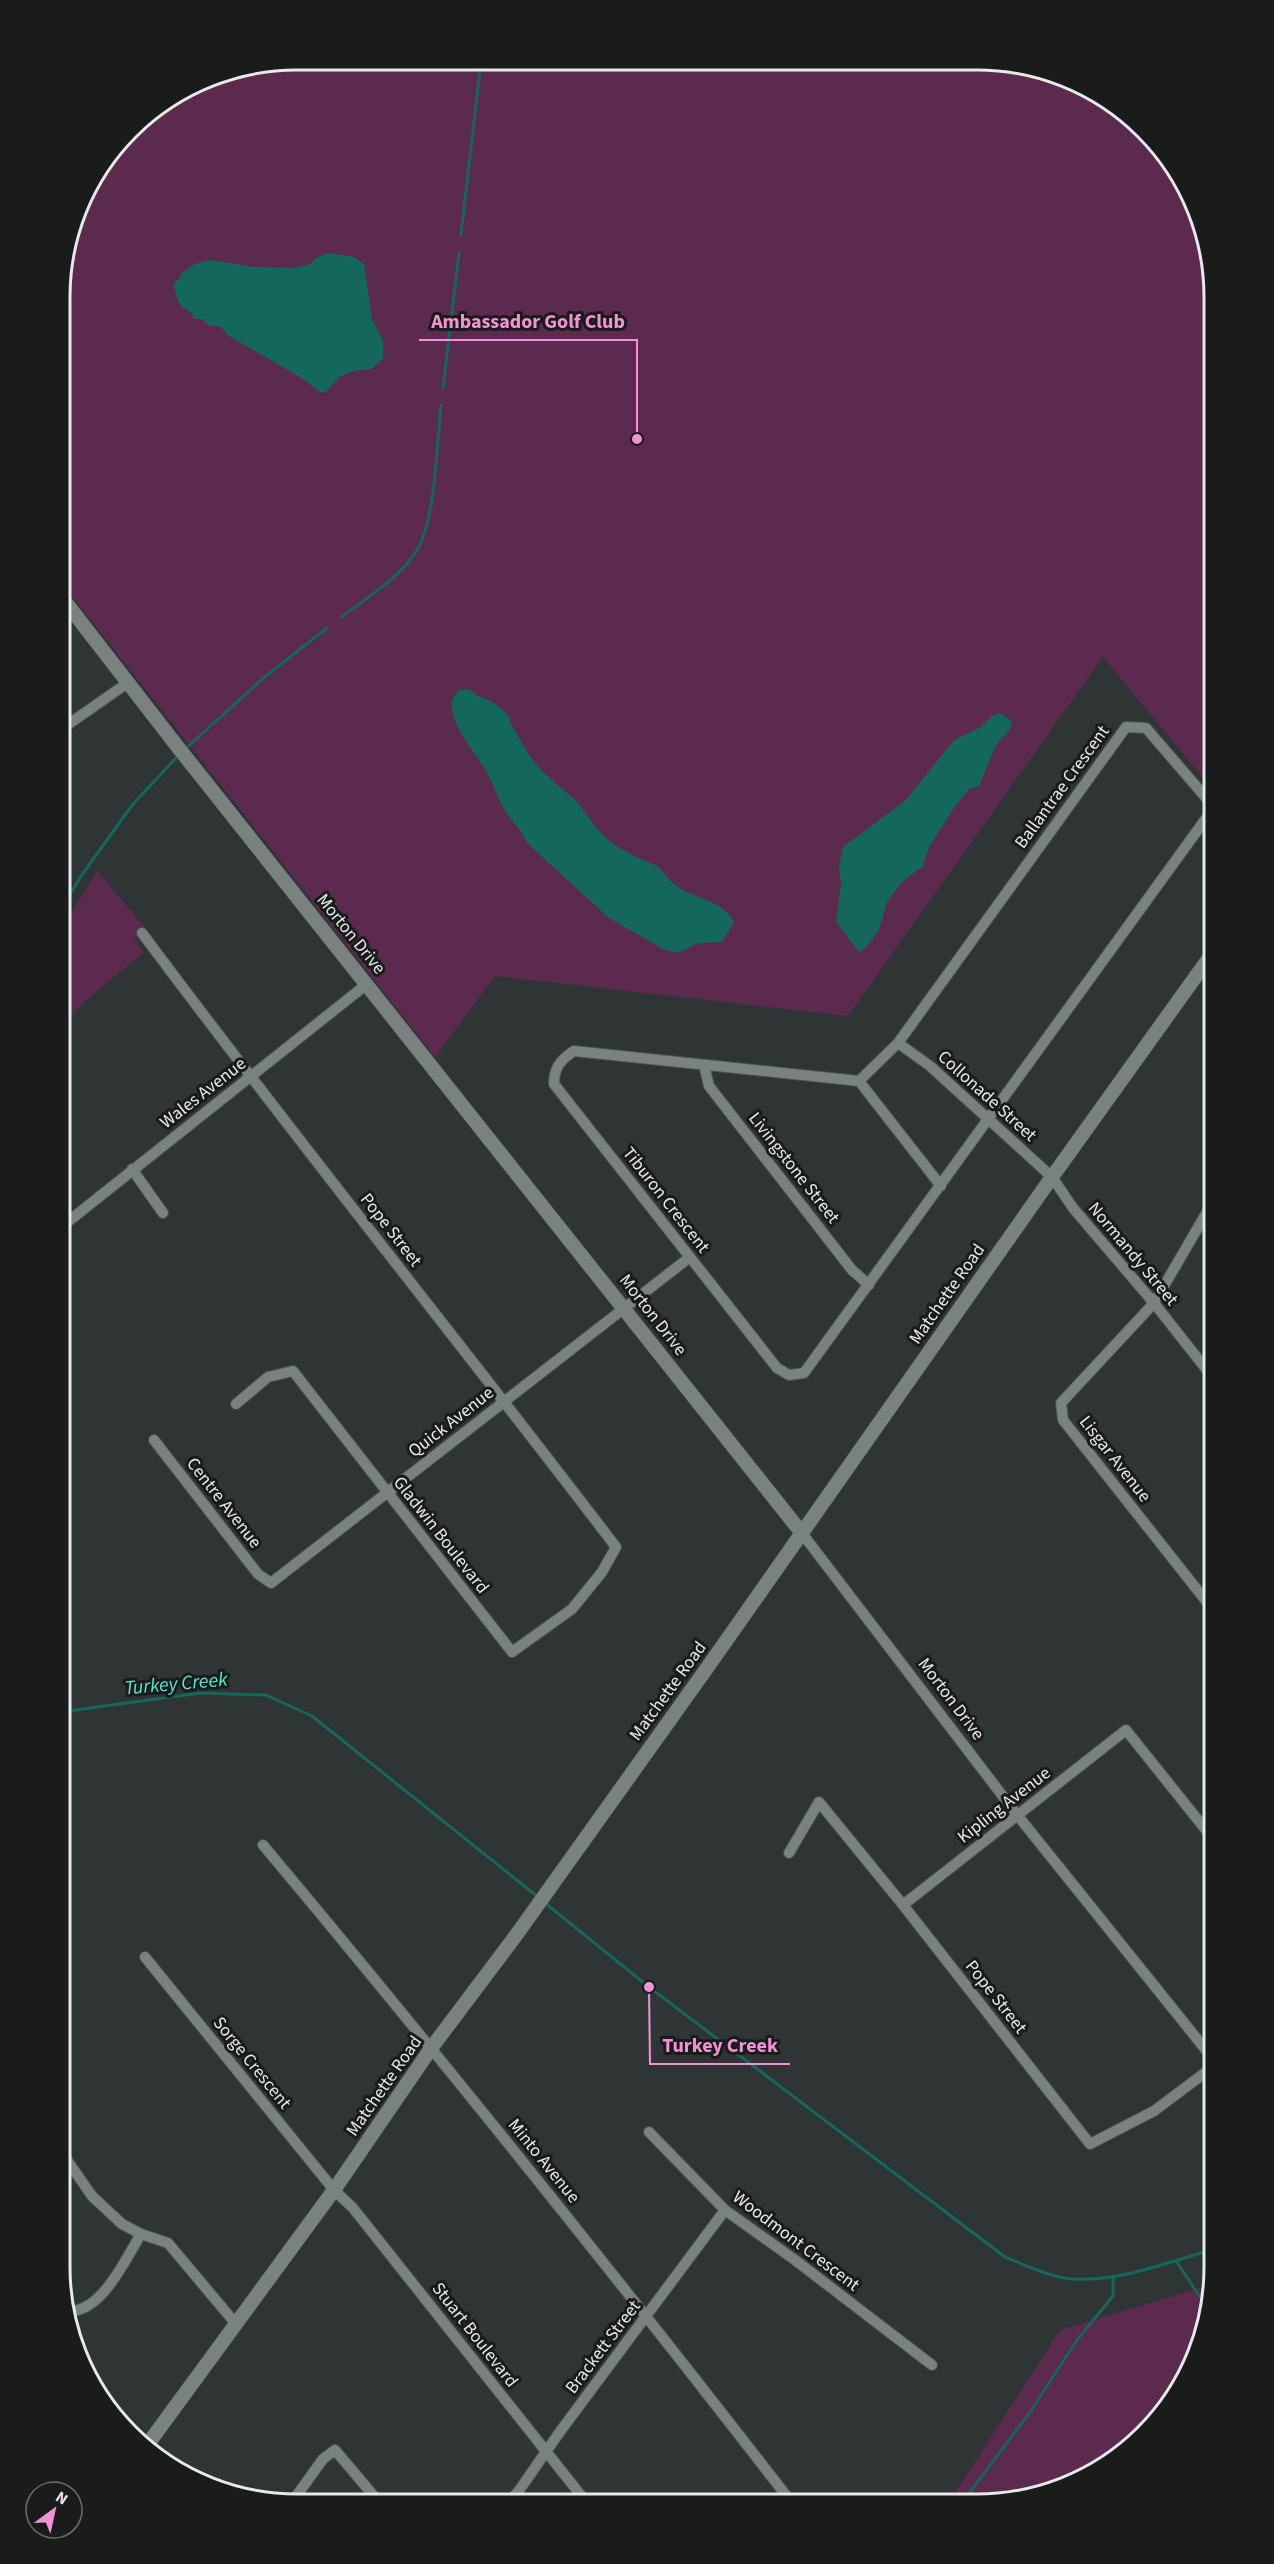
<svg xmlns="http://www.w3.org/2000/svg" width="1274" height="2564" font-family="'Source Sans 3',sans-serif">
	<rect width="100%" height="100%" fill="#2e3534"/>
	<path fill="#5c2a4e" d="M297 60 1023 64 1081 84 1133 119 1174 166 1202 221 1214 297V791L1103 657 848 1016 495 976 435 1057 60 581 61 281 85 192 141 119 207 78Z
		M97 871 145 927 134 939 144 952 84 1002 60 1029V932Z
		M1213 2284 1201 2343 1165 2411 1109 2464 1053 2492 977 2504H948L1060 2330Z"/>
	<path fill="#14675b" d="M328 253 354 257 364 264 372 319 383 341V359L371 369 353 371 339 377 327 391 321 393 300 377 227 335 220 326H210L202 319H193L192 313C178 306 176 299 174 284L181 276V273L195 264 209 260 256 267 295 268 310 264 316 258Z
		M468 689C472 690 476 696 480 697 491 700 500 707 509 716 510 724 514 729 518 736 535 768 546 775 572 797 584 808 592 825 604 836 618 849 637 858 655 865 663 869 667 879 674 884 693 900 722 898 734 922L722 942C715 943 708 942 701 943 685 945 686 958 663 949L609 918 527 843C522 830 511 821 504 809 497 797 493 783 486 771 475 751 453 730 452 706 451 699 455 695 459 690Z
		M999 713 1011 720C1013 731 1006 733 1000 740 993 748 984 775 979 786L969 789 954 808 929 847 923 866 902 882 887 902 879 930 864 950 859 952 836 922 841 884 839 867 843 847 906 800 954 740 981 727 992 716Z"/>
	<g fill="none" stroke-linecap="round" stroke-linejoin="round">
		<path stroke="#14675b" stroke-width="3" d="M461 235 481 61
			M443 388 459 253
			M342 617C367 597 400 578 417 550 435 522 437 442 441 406
			M185 749 266 676 327 628
			M60 911 81 876 133 804 178 756
			M60 1712 201 1693 266 1695 312 1716 538 1897
			M545 1903 649 1987 1005 2257C1026 2265 1049 2277 1072 2279 1119 2282 1169 2262 1214 2249
			M1176 2261 1208 2309
			M961 2504 1028 2415 1077 2340 1113 2296V2276"/>
		<defs>
			<path id="minor" d="M1126 727 1146 728 1208 800 1210 813 804 1373 789 1375 777 1368 554 1084C554 1068 560 1060 574 1051L859 1081 898 1043Z
				M60 730 129 682
				M142 933C296 1140 459 1341 616 1547L602 1572 572 1609 512 1652 293 1371 268 1377 236 1404
				M898 1043 930 1066 1052 1177 1073 1208 1154 1303 1214 1379
				M704 1065 709 1086 852 1270 869 1285
				M859 1081 941 1186
				M132 1169 163 1213
				M60 1228 367 984
				M154 1440 258 1574 271 1583 690 1257
				M801 1532 1018 1816 1214 2060
				M1214 1611 1063 1420 1061 1403 1154 1303 1214 1200
				M263 1845C444 2061 620 2281 792 2503
				M789 1853 819 1802 903 1905 1090 2144 1154 2111 1214 2066
				M903 1905 1126 1730 1214 1840
				M145 1957 334 2190 353 2208 587 2503
				M649 2132 725 2210 795 2260 932 2365
				M60 2150 92 2196 122 2224 141 2234 168 2243 236 2324
				M67 2311C101 2314 125 2260 141 2234
				M292 2502 323 2459 335 2450 379 2502
				M507 2503 518 2492 559 2433 725 2210"/>
			<path id="tertiary" d="M60 595 177 746 801 1532
				M145 2448 334 2190 432 2047 517 1934 707 1668 1052 1177 1214 951"/>
		</defs>
		<use href="#minor" stroke="#4c5251" stroke-width="12"/>
		<use href="#tertiary" stroke="#4c5251" stroke-width="15"/>
		<use href="#minor" stroke="#7a8280" stroke-width="10"/>
		<use href="#tertiary" stroke="#7a8280" stroke-width="14"/>
	</g>
	<g text-anchor="middle" dominant-baseline="central" stroke-width="6" stroke-linejoin="round" paint-order="stroke">
		<g font-size="18" fill="#e6eae9" stroke="#191c1b">
			<text transform="translate(1062 787) rotate(-54)">Ballantrae Crescent</text>
			<text transform="translate(351 934) rotate(51)">Morton Drive</text>
			<text transform="translate(203 1093) rotate(-38)">Wales Avenue</text>
			<text transform="translate(987 1096) rotate(42)">Collonade Street</text>
			<text transform="translate(794 1168) rotate(52)">Livingstone Street</text>
			<text transform="translate(666 1200) rotate(52)">Tiburon Crescent</text>
			<text transform="translate(391 1230) rotate(52)">Pope Street</text>
			<text transform="translate(1133 1254) rotate(50)">Normandy Street</text>
			<text transform="translate(947 1294) rotate(-55)">Matchette Road</text>
			<text transform="translate(653 1315) rotate(52)">Morton Drive</text>
			<text transform="translate(451 1422) rotate(-38)">Quick Avenue</text>
			<text transform="translate(1115 1459) rotate(52)">Lisgar Avenue</text>
			<text transform="translate(224 1503) rotate(52)">Centre Avenue</text>
			<text transform="translate(441 1535) rotate(52)">Gladwin Boulevard</text>
			<text transform="translate(668 1691) rotate(-54)">Matchette Road</text>
			<text transform="translate(951 1699) rotate(53)">Morton Drive</text>
			<text transform="translate(1004 1805) rotate(-38)">Kipling Avenue</text>
			<text transform="translate(996 1997) rotate(52)">Pope Street</text>
			<text transform="translate(252 2063) rotate(51)">Sorge Crescent</text>
			<text transform="translate(384 2086) rotate(-55)">Matchette Road</text>
			<text transform="translate(544 2161) rotate(51)">Minto Avenue</text>
			<text transform="translate(796 2241) rotate(37)">Woodmont Crescent</text>
			<text transform="translate(475 2335) rotate(52)">Stuart Boulevard</text>
			<text transform="translate(603 2347) rotate(-53)">Brackett Street</text>
		</g>
		<g font-size="20" font-style="italic" fill="#57e7d0" stroke="#191c1b">
			<text transform="translate(176 1684) rotate(-5)">Turkey Creek</text>
		</g>
	</g>
	<path d="M0 0H1274V2564H0ZM297 70H977A227 227 0 0 1 1204 297V2267A227 227 0 0 1 977 2494H297A227 227 0 0 1 70 2267V297A227 227 0 0 1 297 70Z" fill="#191c1b" fill-rule="evenodd"/>
	<path fill="none" stroke="#e6eae9" stroke-width="3" d="M297 70H977A227 227 0 0 1 1204 297V2267A227 227 0 0 1 977 2494H297A227 227 0 0 1 70 2267V297A227 227 0 0 1 297 70Z"/>
	<path fill="none" stroke="#f391d5" stroke-width="2" d="M637 439L637 340H419M649 1987L650 2064H790"/>
	<g fill="#f391d5" stroke="#191c1b" stroke-width="2">
		<circle cx="637" cy="439" r="6"/>
		<circle cx="649" cy="1987" r="6"/>
	</g>
	<g font-size="20" text-anchor="middle" font-weight="bold" fill="#f391d5" stroke="#191c1b" stroke-width="6" stroke-linejoin="round" paint-order="stroke">
		<text x="528" y="328">Ambassador Golf Club</text>
		<text x="720" y="2052">Turkey Creek</text>
	</g>
	<g transform="translate(54 2510) rotate(33)"><circle r="28" fill="#191c1b" stroke="#6b6e6d" stroke-width="1.5"/>
	<path d="M0-4.5L10 22L0 15L-10 22Z" fill="#f391d5"/>
	<text y="-9" font-size="16" font-weight="bold" text-anchor="middle" fill="#e6eae9">N</text>
	</g>
</svg>
